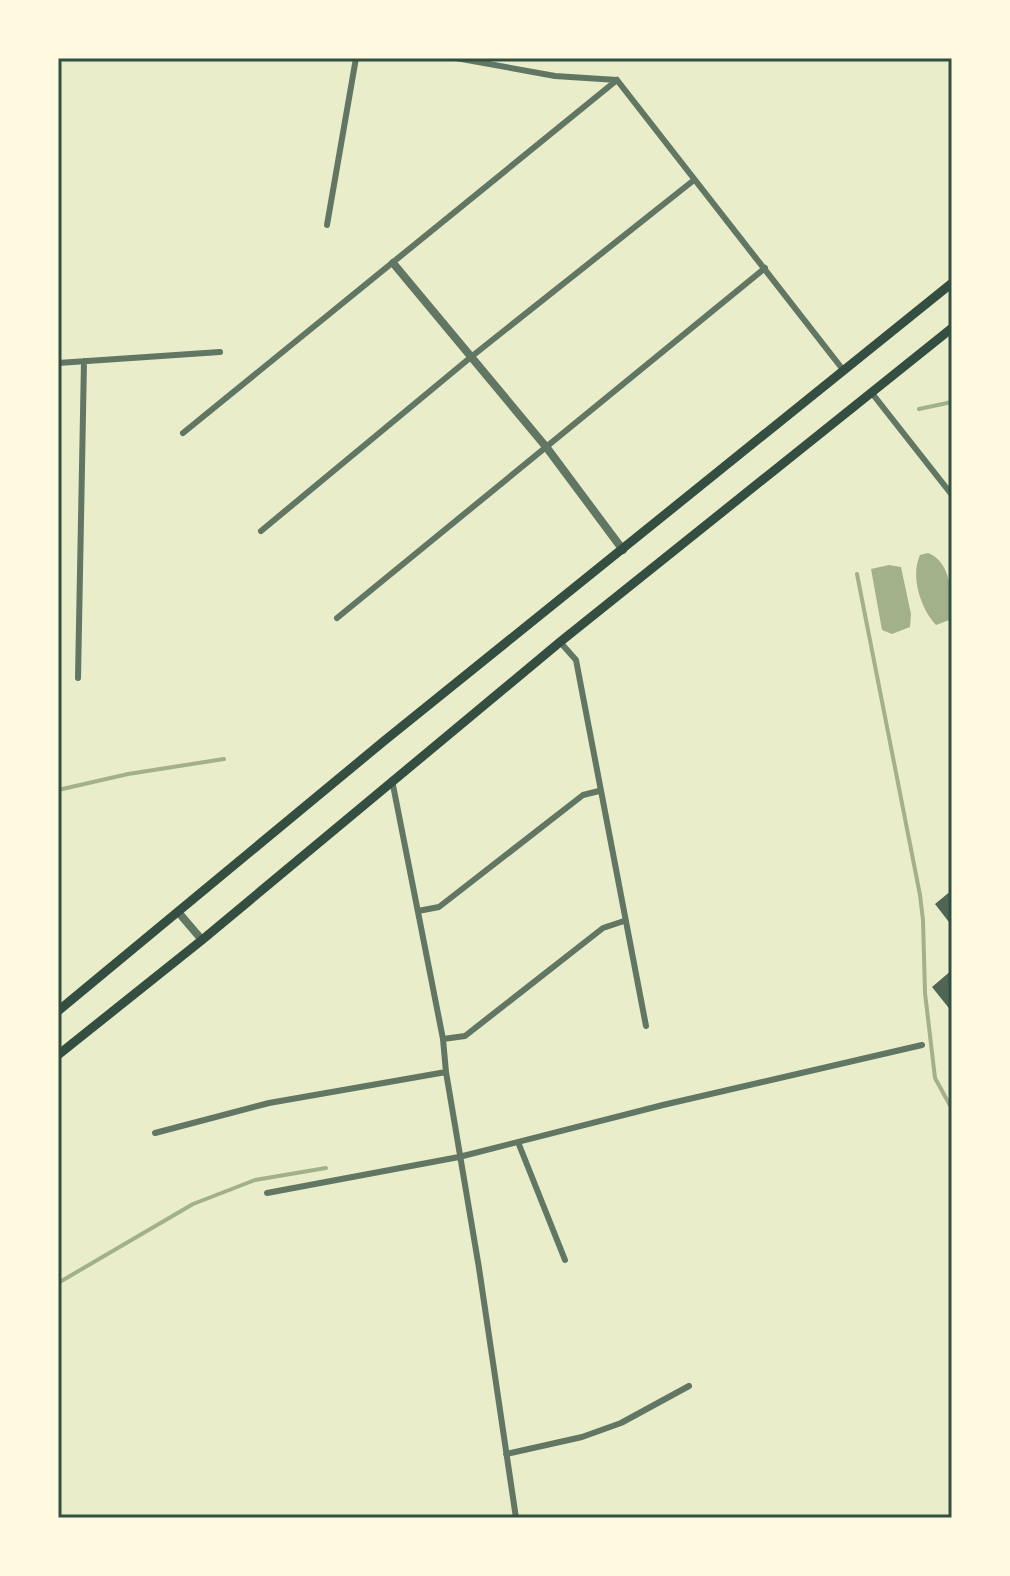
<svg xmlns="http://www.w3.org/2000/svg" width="1010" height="1576" font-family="'Asap Condensed',sans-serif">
	<rect width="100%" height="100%" fill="#e9edc9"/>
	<path fill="#a3b18a" d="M928 553C952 562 952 597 952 619L936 625C921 609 910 577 920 555Z
		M889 565 901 567 911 614 910 627 892 634 882 630 871 569Z"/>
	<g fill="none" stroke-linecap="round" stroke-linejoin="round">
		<path stroke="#a3b18a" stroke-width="4" d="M919 409 952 402
			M857 574 920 895 923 920 925 993 935 1078 952 1109
			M58 790 128 774 224 759
			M58 1283 193 1204 255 1180 326 1168"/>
	</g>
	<path fill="#4f6655" d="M952 890V926L935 904Z
		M952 970V1012L932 987Z"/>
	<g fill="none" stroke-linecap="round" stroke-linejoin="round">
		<path stroke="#617663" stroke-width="6" d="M456 58 555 76 617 80
			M617 80 844 371
			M327 225 356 58
			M58 363 220 352
			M871 392 952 495
			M183 433 617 80
			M261 531 471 357 694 180
			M337 618 765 268
			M560 642 576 660 646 1026
			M78 678 84 361
			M392 780 443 1039 446 1072 479 1268 516 1518
			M418 911 439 907 583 795 599 791
			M443 1039 465 1036 603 928 624 921
			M155 1133 269 1103 446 1072
			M518 1142 565 1260
			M267 1193 459 1157 663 1105 922 1045
			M506 1454 582 1437 621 1423 689 1386"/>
		<path stroke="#617663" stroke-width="8" d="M393 263 547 448 623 550
			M179 913 202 940"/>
		<path stroke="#344e41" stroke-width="9" d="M58 1011 384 741 952 283
			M58 1055 202 940 560 642 952 328"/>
	</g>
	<rect width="1010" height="1576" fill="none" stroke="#fefae0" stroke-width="120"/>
	<rect x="60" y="60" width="890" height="1456" fill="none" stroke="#344e41" stroke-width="3"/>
</svg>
